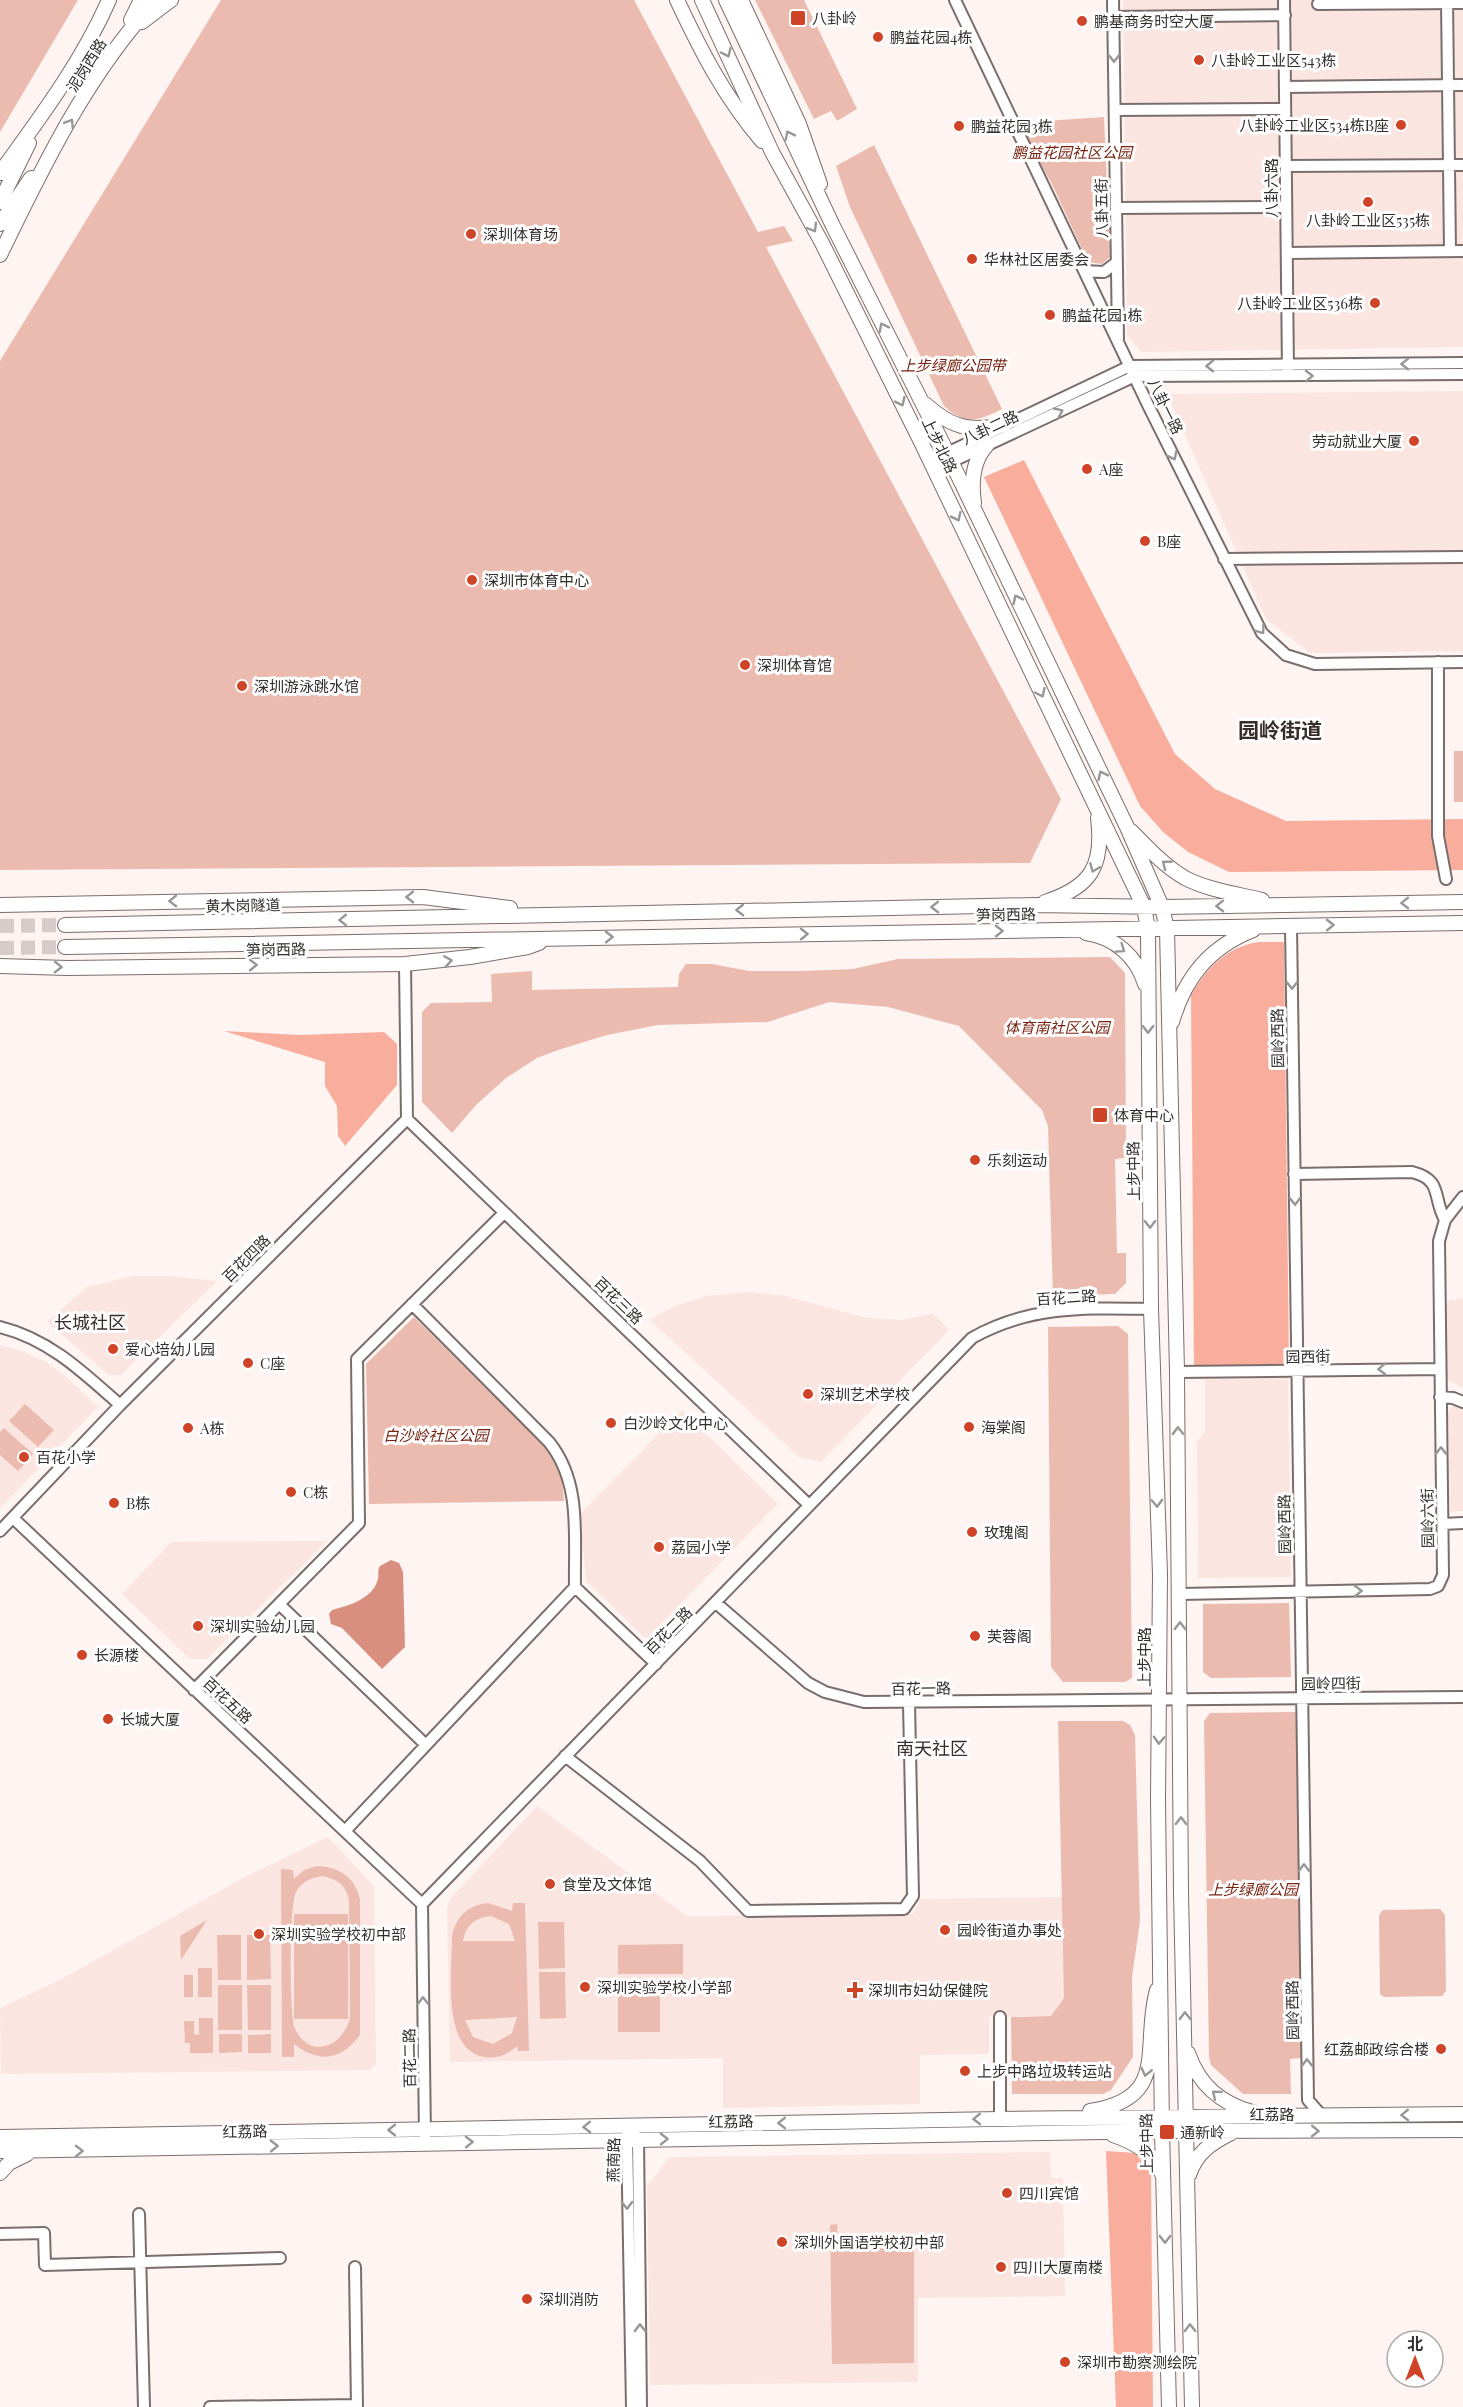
<svg xmlns="http://www.w3.org/2000/svg" width="1463" height="2407" font-family="'Playfair Display','Noto Sans SC',serif">
	<rect width="100%" height="100%" fill="#fef4f1"/>
	<path fill="#fbe5e0" d="M1123 0H1463V347L1141 352 1127 335Z
		M1463 391V651L1310 653 1266 619 1167 394Z
		M133 1276H168L217 1281 121 1375H109L47 1322 87 1287Z
		M749 1292 786 1296 867 1318 902 1320 933 1313 949 1330 821 1462 799 1457 650 1320 672 1307 706 1296Z
		M1463 1298V1388L1446 1379V1307L1449 1300Z
		M0 1345 25 1352 46 1362 63 1374 98 1407 0 1508Z
		M1288 1378 1291 1577 1198 1578 1197 1442 1205 1431V1379Z
		M1456 1404 1463 1406V1511L1450 1512 1448 1411Z
		M682 1410 778 1504 646 1639 586 1581 580 1514Z
		M327 1541 207 1659H190L122 1594 171 1542Z
		M537 1806 687 1916 913 1914 921 1899 1062 1897 1064 1999 1051 2016 989 2017V2054L920 2055V2104L723 2108V2058L450 2062 447 1908 451 1898Z
		M328 1837 374 1886 376 2064 369 2070 1 2074 0 2008 56 1982 243 1878Z
		M1050 2152 1051 2178H1063L1065 2296 918 2298V2382L650 2385 647 2186 670 2157Z"/>
	<path fill="#ebbbaf" fill-rule="evenodd" d="M0 0H78L0 132Z
		M221 0H634L758 232 784 226 793 241 766 247 1061 799 1030 863 0 870V361Z
		M755 0H804L857 109 837 121 831 111 814 119Z
		M1104 117 1110 257 1102 264 1088 262 1052 184 1017 123Z
		M874 145 1002 409C978 421 966 426 944 406L850 207 836 166Z
		M1454 751H1463V802H1454Z
		M1110 957 1125 973 1126 1158 1115 1159 1117 1253H1126V1283L1115 1294 1053 1296 1048 1126 1042 1110 959 1026 888 1007 829 1002 768 1022 658 1025 607 1035 558 1050 537 1058 506 1078 476 1105 452 1133 422 1102V1012L431 1003 492 1002 491 974 532 971V990L678 987 679 974 686 964H712L749 971H803L853 969 898 959Z
		M414 1317 548 1450 562 1479 564 1501 369 1504 366 1364Z
		M1118 1326 1128 1334 1132 1678 1125 1682H1063L1051 1667 1048 1327Z
		M25 1404 54 1430 38 1447 9 1421Z
		M4 1428 33 1454 18 1471 0 1455V1432Z
		M1289 1603 1291 1677 1211 1678 1203 1672V1604Z
		M1297 1712 1302 2058 1290 2059 1291 2094H1243L1211 2065 1209 2057 1204 1721 1210 1713Z
		M1058 1721H1123L1130 1725 1135 1735 1140 1921 1132 1977 1133 2057 1111 2090 1103 2094H1012L1011 2017 1051 2016 1064 1998Z
		M317 1866C339 1867 355 1877 360 1899V2035C341 2061 318 2063 294 2044V2057H282L281 1869 293 1870 294 1879 304 1870ZM322 1876C337 1879 346 1885 349 1900L350 2018C343 2047 310 2060 295 2029 289 2015 289 1905 296 1892 302 1881 311 1878 322 1876Z
		M488 1903 512 1911 513 1903H525L529 2051H518L517 2046C508 2055 496 2059 484 2057 441 2050 452 1970 452 1937 455 1917 468 1905 488 1903ZM491 1916 509 1924 515 1941H463C465 1926 475 1917 491 1916ZM517 2017 512 2033 493 2044 473 2037 465 2020Z
		M1440 1909 1445 1915 1446 1991 1442 1996 1384 1997 1380 1994 1379 1915 1383 1910Z
		M294 1914H348V2019H294Z
		M207 1920 181 1960 180 1936Z
		M538 1922H564L565 1968 539 1969Z
		M217 1935H241V1980H218Z
		M247 1935H270L271 1979 247 1980Z
		M683 1944V1974H618V1945Z
		M198 1968H212V1997H198Z
		M539 1972H565L566 2018 540 2019Z
		M184 1975H193V1997H184Z
		M218 1985H242V2030H218Z
		M247 1985H271V2030H248Z
		M660 1991V2032H618V1992Z
		M199 2018H213V2053H190V2043H185L184 2021H194V2034L199 2035Z
		M219 2034H242V2052L219 2053Z
		M271 2034V2053H248V2035Z
		M837 2224 838 2249 914 2248V2363L832 2364 830 2225Z"/>
	<path fill="#f9ae9d" d="M1024 460 1175 754 1215 789 1286 821 1463 819V870L1229 872 1188 852 1163 832 1140 806 984 477Z
		M1259 942H1284L1289 1365 1194 1366 1191 995C1207 968 1226 947 1259 942Z
		M224 1031 299 1035 384 1032 397 1044V1085L345 1146 338 1136 337 1106 325 1086V1062Z
		M1106 2151 1136 2153 1151 2174 1153 2407H1116Z"/>
	<path fill="#d88f7f" d="M391 1560 399 1563 403 1572 405 1647 382 1669 342 1628 331 1624 329 1614 332 1610C348 1606 373 1599 378 1579 379 1575 377 1571 380 1566Z"/>
	<g fill="none" stroke-linecap="round" stroke-linejoin="round">
		<path stroke="#d5ccca" stroke-width="14" stroke-dasharray="14 7" stroke-linecap="butt" d="M0 926 65 925
			M0 948 65 947"/>
		<defs>
			<path id="minor" d="M955 0 1148 405 1262 633 1286 655 1315 664 1463 662
				M1113 0 1118 339
				M1284 0 1288 372
				M1447 0 1450 251
				M1318 4 1463 3
				M1113 17 1285 15
				M1285 87 1463 85
				M1115 110 1285 109
				M1286 166 1463 165
				M1116 208 1286 207
				M1287 253 1463 251
				M1084 271 1104 272 1117 262
				M944 463 951 462 1135 376 1463 374
				M932 465 947 453 1130 366 1463 363
				M1224 559 1463 557
				M1438 662V836L1446 879
				M1291 926 1308 2100 1322 2116
				M407 1119 809 1505
				M1294 1174 1412 1172C1443 1180 1432 1196 1445 1220
				M0 1327C49 1339 83 1372 120 1405
				M1177 1372 1440 1369
				M1440 1397 1453 1398 1463 1402
				M13 1518 422 1904
				M1443 1524 1463 1523
				M0 1531 120 1405 407 1119 405 964
				M575 1587 656 1664
				M1180 1594 1430 1589 1438 1586 1443 1575 1439 1241 1445 1220 1463 1197
				M716 1603 808 1683 825 1692 864 1702 1463 1697
				M279 1604 426 1745
				M194 1690 359 1523 357 1359 504 1213
				M565 1756 700 1861 748 1911 904 1909 913 1896 909 1703
				M345 1831 575 1587C574 1536 582 1483 549 1442L412 1304
				M1000 2017V2119
				M627 2135 632 2407
				M635 2135 638 2139 641 2407
				M425 2137 422 1904 972 1338C1030 1305 1086 1308 1151 1309
				M139 2214 144 2407
				M0 2234 44 2233 45 2265 280 2258
				M355 2267 357 2407
				M210 2407 357 2405"/>
			<path id="major" d="M677 0C701 51 725 98 762 141
				M702 0 772 152 822 243 922 444 1144 907 1148 929 1151 1309 1160 1574 1158 1799 1162 2131 1169 2407
				M726 0 833 226 939 436 1127 827 1162 907 1167 929 1177 1372 1181 1893 1192 2407
				M741 0 799 124 820 184
				M131 20 141 0
				M142 22 171 0
				M0 173C39 119 82 62 109 0
				M0 202 29 143
				M0 224 31 178
				M0 255C43 166 88 73 156 0
				M924 403C951 428 970 432 1004 425
				M974 503C971 482 972 461 987 445
				M1131 831C1148 848 1164 866 1185 878 1208 890 1237 894 1262 900
				M1045 902C1091 887 1104 866 1098 818
				M0 905 423 897 510 908
				M65 925 1036 905 1162 907 1463 902
				M1086 933C1115 937 1137 957 1145 984
				M65 947 1463 923
				M0 966 68 968 405 964 470 957 528 947 539 943
				M1172 1022C1185 977 1210 947 1253 930
				M1188 2053C1199 2085 1220 2103 1252 2112
				M1090 2111C1171 2098 1141 2048 1157 1990
				M1113 2135C1134 2142 1154 2153 1162 2174
				M0 2137 1000 2119 1463 2114
				M0 2151 1162 2131 1463 2130
				M0 2173 9 2163 27 2154
				M1189 2175C1196 2153 1211 2143 1231 2133"/>
		</defs>
		<use href="#minor" stroke="#7a6e6c" stroke-width="14"/>
		<use href="#major" stroke="#7a6e6c" stroke-width="16"/>
		<use href="#minor" stroke="#fff" stroke-width="10"/>
		<use href="#major" stroke="#fff" stroke-width="14"/>
	</g>
	<defs><path id="oneway-chevron" d="M-2-3.5L2.5 0L-2 3.5" fill="none" stroke-width="1.6" stroke-linecap="round" stroke-linejoin="round" transform="scale(1.5)"/></defs>
	<g stroke="#999696">
		<use href="#oneway-chevron" transform="translate(727 53) rotate(65)"/>
		<use href="#oneway-chevron" transform="translate(1114 58) rotate(89)"/>
		<use href="#oneway-chevron" transform="translate(70 123) rotate(-58)"/>
		<use href="#oneway-chevron" transform="translate(789 135) rotate(-116)"/>
		<use href="#oneway-chevron" transform="translate(813 228) rotate(59)"/>
		<use href="#oneway-chevron" transform="translate(883 327) rotate(-117)"/>
		<use href="#oneway-chevron" transform="translate(1405 364) rotate(179)"/>
		<use href="#oneway-chevron" transform="translate(1210 366) rotate(180)"/>
		<use href="#oneway-chevron" transform="translate(1309 376) rotate(-1)"/>
		<use href="#oneway-chevron" transform="translate(901 402) rotate(64)"/>
		<use href="#oneway-chevron" transform="translate(1059 412) rotate(-25)"/>
		<use href="#oneway-chevron" transform="translate(1173 456) rotate(64)"/>
		<use href="#oneway-chevron" transform="translate(957 517) rotate(64)"/>
		<use href="#oneway-chevron" transform="translate(1017 599) rotate(-116)"/>
		<use href="#oneway-chevron" transform="translate(1261 630) rotate(54)"/>
		<use href="#oneway-chevron" transform="translate(1041 693) rotate(65)"/>
		<use href="#oneway-chevron" transform="translate(1102 775) rotate(-116)"/>
		<use href="#oneway-chevron" transform="translate(1166 864) rotate(-141)"/>
		<use href="#oneway-chevron" transform="translate(1094 868) rotate(113)"/>
		<use href="#oneway-chevron" transform="translate(410 897) rotate(179)"/>
		<use href="#oneway-chevron" transform="translate(173 901) rotate(179)"/>
		<use href="#oneway-chevron" transform="translate(1405 903) rotate(179)"/>
		<use href="#oneway-chevron" transform="translate(1220 906) rotate(179)"/>
		<use href="#oneway-chevron" transform="translate(935 907) rotate(179)"/>
		<use href="#oneway-chevron" transform="translate(740 910) rotate(179)"/>
		<use href="#oneway-chevron" transform="translate(343 920) rotate(179)"/>
		<use href="#oneway-chevron" transform="translate(1330 925) rotate(-1)"/>
		<use href="#oneway-chevron" transform="translate(999 931) rotate(-1)"/>
		<use href="#oneway-chevron" transform="translate(804 934) rotate(-1)"/>
		<use href="#oneway-chevron" transform="translate(609 937) rotate(-1)"/>
		<use href="#oneway-chevron" transform="translate(1121 949) rotate(35)"/>
		<use href="#oneway-chevron" transform="translate(448 961) rotate(-9)"/>
		<use href="#oneway-chevron" transform="translate(253 965) rotate(-1)"/>
		<use href="#oneway-chevron" transform="translate(58 967) rotate(1)"/>
		<use href="#oneway-chevron" transform="translate(1292 985) rotate(89)"/>
		<use href="#oneway-chevron" transform="translate(1148 1029) rotate(91)"/>
		<use href="#oneway-chevron" transform="translate(1295 1201) rotate(89)"/>
		<use href="#oneway-chevron" transform="translate(1150 1224) rotate(89)"/>
		<use href="#oneway-chevron" transform="translate(1382 1369) rotate(179)"/>
		<use href="#oneway-chevron" transform="translate(1178 1431) rotate(-91)"/>
		<use href="#oneway-chevron" transform="translate(1441 1451) rotate(-91)"/>
		<use href="#oneway-chevron" transform="translate(1157 1503) rotate(88)"/>
		<use href="#oneway-chevron" transform="translate(1358 1591) rotate(-1)"/>
		<use href="#oneway-chevron" transform="translate(1180 1626) rotate(-90)"/>
		<use href="#oneway-chevron" transform="translate(1159 1740) rotate(92)"/>
		<use href="#oneway-chevron" transform="translate(1181 1821) rotate(-90)"/>
		<use href="#oneway-chevron" transform="translate(1304 1868) rotate(-91)"/>
		<use href="#oneway-chevron" transform="translate(423 2001) rotate(-91)"/>
		<use href="#oneway-chevron" transform="translate(1185 2016) rotate(-91)"/>
		<use href="#oneway-chevron" transform="translate(1307 2063) rotate(-91)"/>
		<use href="#oneway-chevron" transform="translate(1146 2072) rotate(103)"/>
		<use href="#oneway-chevron" transform="translate(1216 2094) rotate(-140)"/>
		<use href="#oneway-chevron" transform="translate(1405 2115) rotate(179)"/>
		<use href="#oneway-chevron" transform="translate(977 2119) rotate(179)"/>
		<use href="#oneway-chevron" transform="translate(782 2123) rotate(179)"/>
		<use href="#oneway-chevron" transform="translate(587 2127) rotate(179)"/>
		<use href="#oneway-chevron" transform="translate(392 2130) rotate(180)"/>
		<use href="#oneway-chevron" transform="translate(1315 2131) rotate(1)"/>
		<use href="#oneway-chevron" transform="translate(664 2139) rotate(-1)"/>
		<use href="#oneway-chevron" transform="translate(469 2142) rotate(-1)"/>
		<use href="#oneway-chevron" transform="translate(274 2146) rotate(-1)"/>
		<use href="#oneway-chevron" transform="translate(79 2151) rotate(-1)"/>
		<use href="#oneway-chevron" transform="translate(627 2205) rotate(89)"/>
		<use href="#oneway-chevron" transform="translate(1165 2239) rotate(89)"/>
		<use href="#oneway-chevron" transform="translate(640 2328) rotate(-91)"/>
		<use href="#oneway-chevron" transform="translate(1190 2328) rotate(-91)"/>
	</g>
	<g fill="#cf4427" stroke="#fff" stroke-width="2">
		<rect x="790" y="10" width="16" height="16" rx="3"/>
		<circle cx="1082" cy="21" r="6"/>
		<circle cx="878" cy="37" r="6"/>
		<circle cx="1199" cy="60" r="6"/>
		<circle cx="1401" cy="125" r="6"/>
		<circle cx="959" cy="126" r="6"/>
		<circle cx="1368" cy="202" r="6"/>
		<circle cx="471" cy="234" r="6"/>
		<circle cx="972" cy="259" r="6"/>
		<circle cx="1375" cy="303" r="6"/>
		<circle cx="1050" cy="315" r="6"/>
		<circle cx="1414" cy="441" r="6"/>
		<circle cx="1087" cy="469" r="6"/>
		<circle cx="1145" cy="541" r="6"/>
		<circle cx="472" cy="580" r="6"/>
		<circle cx="745" cy="665" r="6"/>
		<circle cx="242" cy="686" r="6"/>
		<rect x="1092" y="1107" width="16" height="16" rx="3"/>
		<circle cx="975" cy="1160" r="6"/>
		<circle cx="113" cy="1349" r="6"/>
		<circle cx="248" cy="1363" r="6"/>
		<circle cx="808" cy="1394" r="6"/>
		<circle cx="611" cy="1423" r="6"/>
		<circle cx="969" cy="1427" r="6"/>
		<circle cx="188" cy="1428" r="6"/>
		<circle cx="24" cy="1457" r="6"/>
		<circle cx="291" cy="1492" r="6"/>
		<circle cx="114" cy="1503" r="6"/>
		<circle cx="972" cy="1532" r="6"/>
		<circle cx="659" cy="1547" r="6"/>
		<circle cx="198" cy="1626" r="6"/>
		<circle cx="975" cy="1636" r="6"/>
		<circle cx="82" cy="1655" r="6"/>
		<circle cx="108" cy="1719" r="6"/>
		<circle cx="550" cy="1884" r="6"/>
		<circle cx="945" cy="1930" r="6"/>
		<circle cx="259" cy="1934" r="6"/>
		<circle cx="585" cy="1987" r="6"/>
		<path d="M852 1981h6v6h6v6h-6v6h-6v-6h-6v-6h6z"/>
		<circle cx="1441" cy="2049" r="6"/>
		<circle cx="965" cy="2071" r="6"/>
		<rect x="1159" y="2124" width="16" height="16" rx="3"/>
		<circle cx="1007" cy="2193" r="6"/>
		<circle cx="782" cy="2242" r="6"/>
		<circle cx="1001" cy="2267" r="6"/>
		<circle cx="527" cy="2299" r="6"/>
		<circle cx="1065" cy="2362" r="6"/>
	</g>
	<g text-anchor="middle" dominant-baseline="central" stroke-width="6" stroke-linejoin="round" paint-order="stroke">
		<g font-size="15" fill="#332e2d" stroke="#fff" text-anchor="start">
			<text x="812" y="18">八卦岭</text>
			<text x="1094" y="21">鹏基商务时空大厦</text>
			<text x="890" y="37">鹏益花园4栋</text>
			<text x="1211" y="60">八卦岭工业区543栋</text>
			<text x="1389" y="125" text-anchor="end">八卦岭工业区534栋B座</text>
			<text x="971" y="126">鹏益花园3栋</text>
			<text x="1368" y="220" text-anchor="middle">八卦岭工业区535栋</text>
			<text x="483" y="234">深圳体育场</text>
			<text x="984" y="259">华林社区居委会</text>
			<text x="1363" y="303" text-anchor="end">八卦岭工业区536栋</text>
			<text x="1062" y="315">鹏益花园1栋</text>
			<text x="1402" y="441" text-anchor="end">劳动就业大厦</text>
			<text x="1099" y="469">A座</text>
			<text x="1157" y="541">B座</text>
			<text x="484" y="580">深圳市体育中心</text>
			<text x="757" y="665">深圳体育馆</text>
			<text x="254" y="686">深圳游泳跳水馆</text>
			<text x="1114" y="1115">体育中心</text>
			<text x="987" y="1160">乐刻运动</text>
			<text x="125" y="1349">爱心培幼儿园</text>
			<text x="260" y="1363">C座</text>
			<text x="820" y="1394">深圳艺术学校</text>
			<text x="623" y="1423">白沙岭文化中心</text>
			<text x="981" y="1427">海棠阁</text>
			<text x="200" y="1428">A栋</text>
			<text x="36" y="1457">百花小学</text>
			<text x="303" y="1492">C栋</text>
			<text x="126" y="1503">B栋</text>
			<text x="984" y="1532">玫瑰阁</text>
			<text x="671" y="1547">荔园小学</text>
			<text x="210" y="1626">深圳实验幼儿园</text>
			<text x="987" y="1636">芙蓉阁</text>
			<text x="94" y="1655">长源楼</text>
			<text x="120" y="1719">长城大厦</text>
			<text x="562" y="1884">食堂及文体馆</text>
			<text x="957" y="1930">园岭街道办事处</text>
			<text x="271" y="1934">深圳实验学校初中部</text>
			<text x="597" y="1987">深圳实验学校小学部</text>
			<text x="868" y="1990">深圳市妇幼保健院</text>
			<text x="1429" y="2049" text-anchor="end">红荔邮政综合楼</text>
			<text x="977" y="2071">上步中路垃圾转运站</text>
			<text x="1180" y="2132">通新岭</text>
			<text x="1019" y="2193">四川宾馆</text>
			<text x="794" y="2242">深圳外国语学校初中部</text>
			<text x="1013" y="2267">四川大厦南楼</text>
			<text x="539" y="2299">深圳消防</text>
			<text x="1077" y="2362">深圳市勘察测绘院</text>
		</g>
		<g font-size="15" fill="#332e2d" stroke="#fff">
			<text transform="translate(86 65) rotate(-58)">泥岗西路</text>
			<text transform="translate(1271 188) rotate(-90)">八卦六路</text>
			<text transform="translate(1101 208) rotate(-91)">八卦五街</text>
			<text transform="translate(1166 406) rotate(64)">八卦一路</text>
			<text transform="translate(990 427) rotate(-25)">八卦二路</text>
			<text transform="translate(940 445) rotate(64)">上步北路</text>
			<text transform="translate(243 905) rotate(-1)">黄木岗隧道</text>
			<text transform="translate(1006 914) rotate(-1)">笋岗西路</text>
			<text transform="translate(276 949) rotate(-1)">笋岗西路</text>
			<text transform="translate(1277 1038) rotate(-91)">园岭西路</text>
			<text transform="translate(1133 1171) rotate(-91)">上步中路</text>
			<text transform="translate(246 1258) rotate(-45)">百花四路</text>
			<text transform="translate(1066 1297) rotate(-4)">百花二路</text>
			<text transform="translate(619 1300) rotate(44)">百花三路</text>
			<text transform="translate(1308 1356) rotate(-1)">园西街</text>
			<text transform="translate(1427 1518) rotate(-91)">园岭六街</text>
			<text transform="translate(1284 1524) rotate(-91)">园岭西路</text>
			<text transform="translate(668 1630) rotate(-45)">百花二路</text>
			<text transform="translate(1144 1657) rotate(-90)">上步中路</text>
			<text transform="translate(1331 1683) rotate(-1)">园岭四街</text>
			<text transform="translate(921 1688) rotate(-1)">百花一路</text>
			<text transform="translate(228 1700) rotate(43)">百花五路</text>
			<text transform="translate(1292 2010) rotate(-91)">园岭西路</text>
			<text transform="translate(409 2058) rotate(-91)">百花二路</text>
			<text x="1272" y="2114">红荔路</text>
			<text transform="translate(731 2121) rotate(-1)">红荔路</text>
			<text transform="translate(245 2131) rotate(-1)">红荔路</text>
			<text transform="translate(1146 2143) rotate(-91)">上步中路</text>
			<text transform="translate(613 2160) rotate(-89)">燕南路</text>
		</g>
		<g font-size="15" font-style="italic" fill="#772210" stroke="#fff">
			<text x="1072" y="152">鹏益花园社区公园</text>
			<text x="953" y="365">上步绿廊公园带</text>
			<text x="1057" y="1027">体育南社区公园</text>
			<text x="436" y="1435">白沙岭社区公园</text>
			<text x="1253" y="1889">上步绿廊公园</text>
		</g>
		<g font-size="18" fill="#372d2b" stroke="#fff">
			<text x="90" y="1322">长城社区</text>
			<text x="932" y="1748">南天社区</text>
		</g>
		<g font-size="21" font-weight="bold" fill="#372d2b" stroke="#fff">
			<text x="1280" y="729">园岭街道</text>
		</g>
	</g>
	<g transform="translate(1415 2359)"><circle r="28" fill="#ffffff" stroke="#adabab" stroke-width="1.5"/>
	<path d="M0-4.5L10 22L0 15L-10 22Z" fill="#cf4427"/>
	<text y="-9" font-size="16" font-weight="bold" text-anchor="middle" fill="#332e2d">北</text>
	</g>
</svg>
